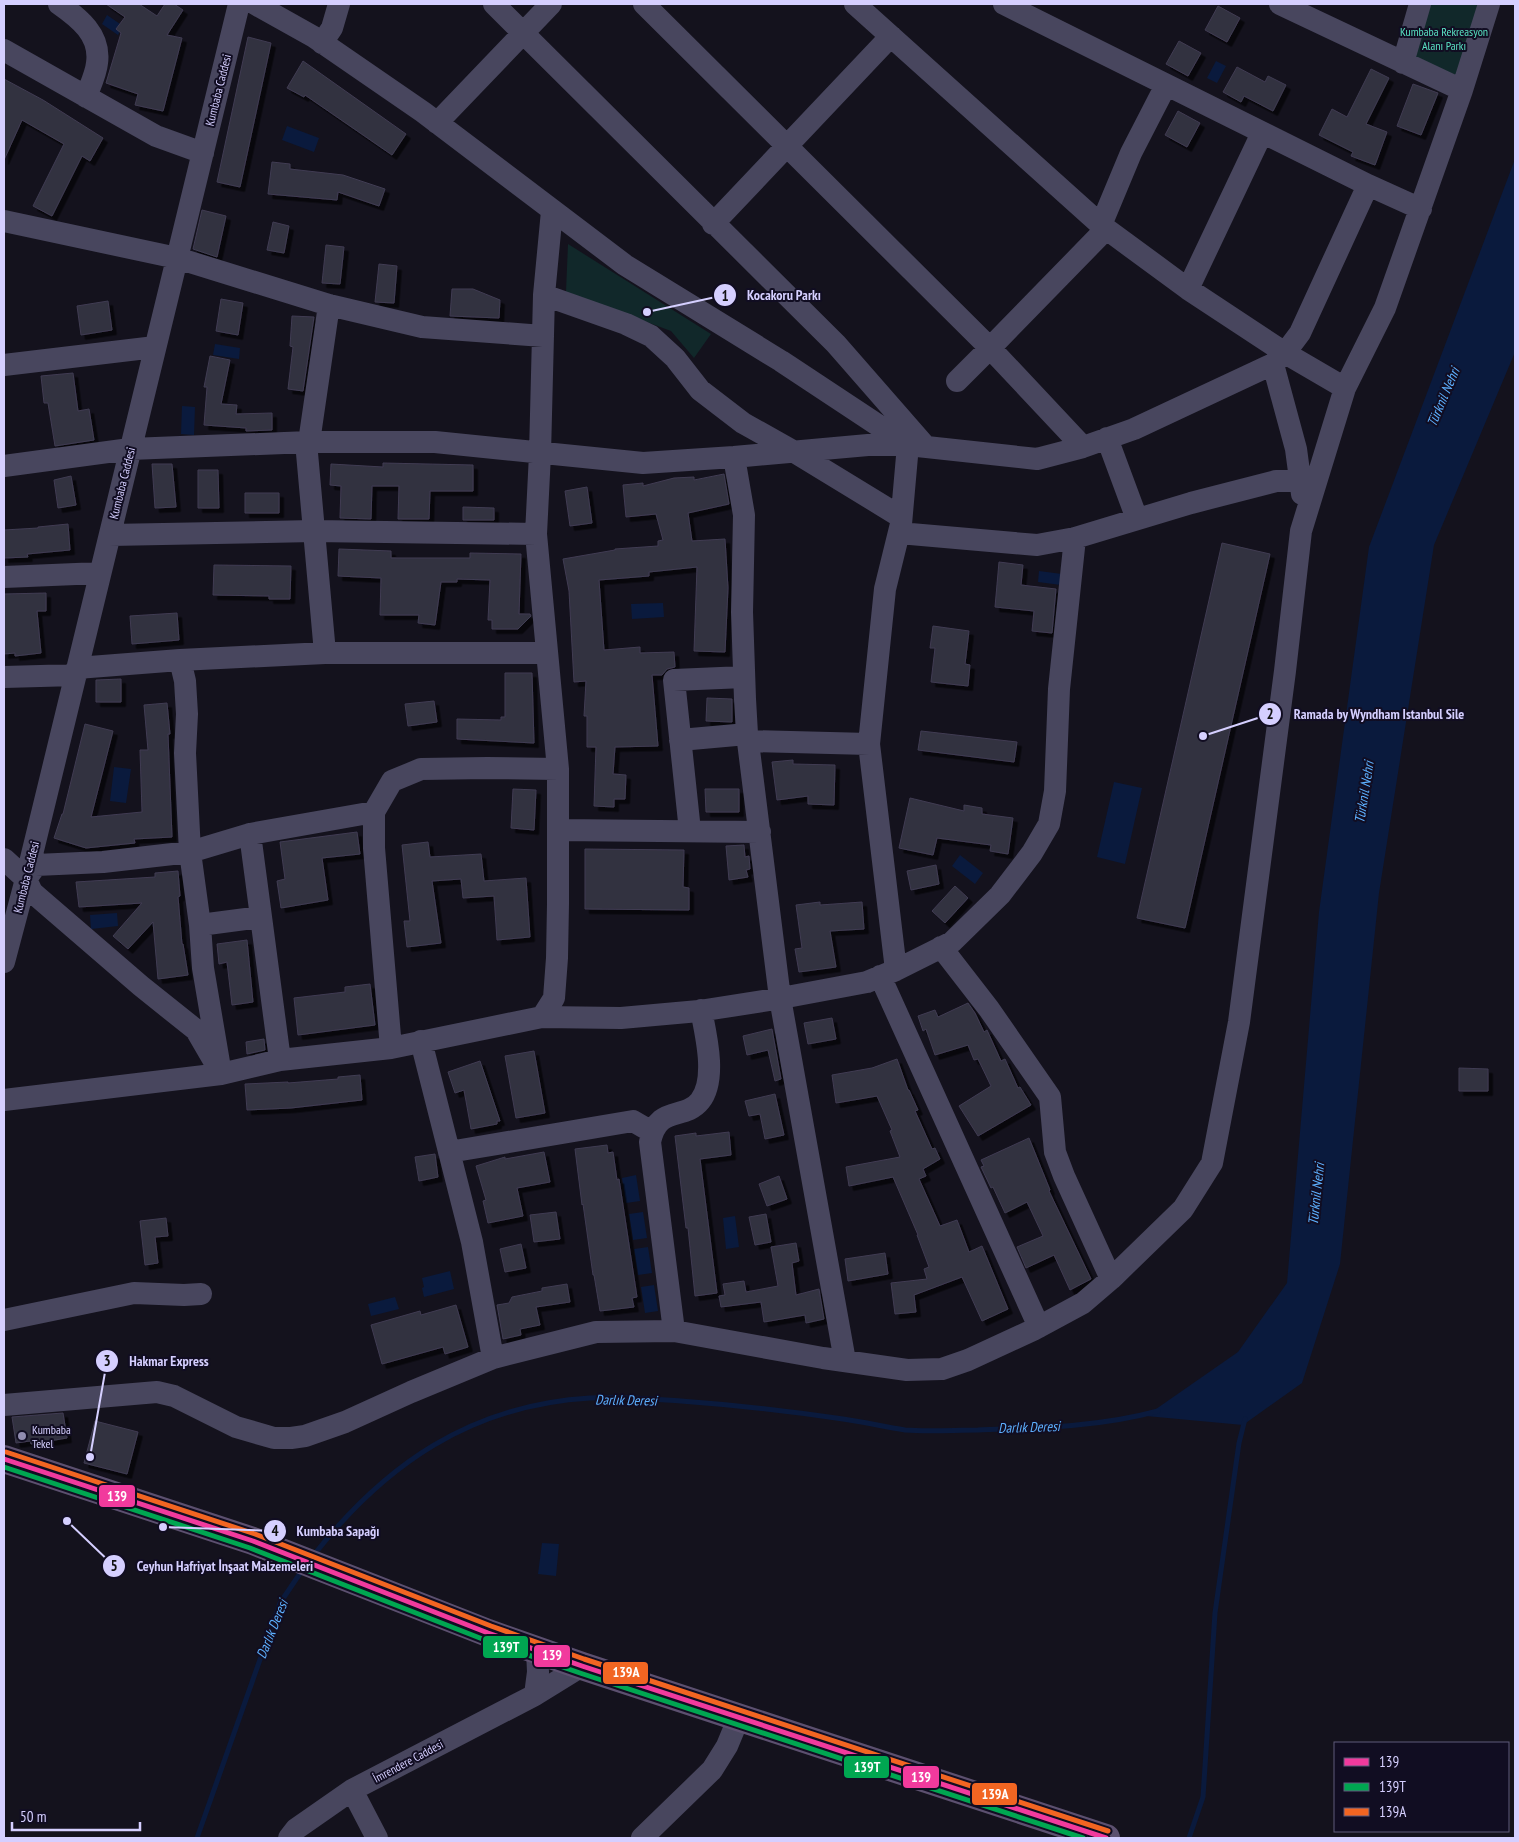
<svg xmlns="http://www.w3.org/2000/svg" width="1519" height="1842" font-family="'PT Sans Narrow',sans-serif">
	<defs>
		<filter id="shadow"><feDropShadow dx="4.5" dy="4.5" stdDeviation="0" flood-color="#0009"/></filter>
	</defs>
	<rect width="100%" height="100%" fill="#14121d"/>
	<path fill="#11282a" d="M1420 4H1489L1462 90 1403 63Z
		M568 244 711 334 694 358 671 331 566 292Z"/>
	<path fill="#0a1a3d" d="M107 15 123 26 118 35 102 24Z
		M1216 61 1226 66 1217 83 1207 78Z
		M287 126 319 138 314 152 282 140Z
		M1515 159V352L1434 545 1379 893 1340 1264 1302 1383 1243 1425 1146 1416 1238 1352 1287 1283 1319 912 1369 547Z
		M215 344 240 348 239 359 213 355Z
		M182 406 195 407 194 435 181 434Z
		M1039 571 1062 574 1061 585 1038 582Z
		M663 603 664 617 632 619 631 604Z
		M114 767 131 769 126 803 110 801Z
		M1114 782 1142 788 1125 864 1097 857Z
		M960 855 983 873 975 884 952 866Z
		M117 913 118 926 91 929 90 915Z
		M636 1175 640 1201 626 1203 622 1178Z
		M643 1212 647 1238 633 1240 629 1214Z
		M735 1216 739 1247 726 1249 723 1218Z
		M648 1247 652 1273 638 1275 634 1249Z
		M450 1271 454 1289 424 1297 422 1288 424 1287 422 1278Z
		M654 1285 658 1311 645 1313 641 1287Z
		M395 1297 399 1309 371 1316 368 1304Z
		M542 1543 559 1544 556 1576 538 1574Z"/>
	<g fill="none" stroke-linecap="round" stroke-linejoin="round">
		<path stroke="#0a1a3d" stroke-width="5" d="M313 1556C385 1464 471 1405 590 1398 621 1396 651 1399 681 1401 735 1405 789 1411 843 1419 864 1422 885 1427 905 1430 929 1432 954 1430 978 1430 1038 1428 1099 1427 1158 1411
			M197 1838 280 1603 303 1569
			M1189 1838 1203 1797 1215 1613 1239 1443 1245 1419"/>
	</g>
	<path fill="#323040" stroke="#403c52" filter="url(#shadow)" d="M106 4H139L157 16 165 4H174L183 10 167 35 182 38 163 111 135 105 138 94 106 83 121 33 116 29 125 17Z
		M1218 6 1240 18 1227 42 1205 30Z
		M248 37 271 43 240 187 217 182Z
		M1179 41 1201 53 1188 76 1166 64Z
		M303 61 406 134 392 155 305 95 304 97 287 88Z
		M1237 67 1265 82 1268 76 1286 85 1273 111 1244 96 1241 102 1223 92Z
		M1371 69 1389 78 1366 124 1387 132 1375 165 1351 156 1353 152 1319 135 1332 109 1347 117Z
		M4 79 43 100 103 138 90 161 82 156 52 216 33 206 64 144 22 120 4 160Z
		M1413 84 1438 93 1421 135 1397 126Z
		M1178 111 1200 123 1187 147 1165 135Z
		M272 162 290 164V169L343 175 385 189 379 206 338 192 337 200 268 194Z
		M202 210 226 216 217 257 193 249Z
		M273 222 289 226 284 253 267 250Z
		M326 245 344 247 340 284 322 283Z
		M379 264 397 266 394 303 375 302Z
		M452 289H473L500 300 499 318 450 316Z
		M221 299 243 303 238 335 216 331Z
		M108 301 112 330 81 335 77 306Z
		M292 316 314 317 303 391 288 389 293 347 290 346Z
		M210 356 230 360 221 404 237 405 236 414 272 413V430L246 431V428L204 425 207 387H204Z
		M73 373 78 411 89 409 94 440 55 446 48 403H44L41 376Z
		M383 463 473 465V491H430L429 519H398L399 486H372L371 519 340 518 341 486 330 485 331 464 383 467Z
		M152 464H172L176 507 155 508Z
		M198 470H218L219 508H198Z
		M724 474 729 504 688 513 692 541 725 539 728 588 725 652 694 651 697 567 649 572V576L599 580 604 650 640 647V653L674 652 675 667 667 669 662 675H652L658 746 615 747 613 774 626 775 625 799H614V807L594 806 596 747H587V716H584L586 681 574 682 569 591 563 559 615 550V549L658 546V541L663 540 656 514 626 517 623 485 643 483V486L674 478 694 477V480Z
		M71 476 76 505 58 508 54 480Z
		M587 487 592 523 570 526 565 491Z
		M245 493H279V513H245Z
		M463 507 494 508V520H463Z
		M68 524 70 550 27 554 28 557 4 558V530L38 528V527Z
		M1222 543 1270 554 1185 928 1137 918Z
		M339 549 391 551V558H470V553L521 554 519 614H530L531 616 518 629H492V620H488L490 580 457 579V582H441L435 625 418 623 419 615H380L381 578 338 576Z
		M999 562 1023 565 1021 585 1056 589 1052 633 1032 631 1034 611 995 607Z
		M214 565 291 566 290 599H269V596L213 595Z
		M46 593V611H37L41 653 15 656V653L4 654V594Z
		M177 613 179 640 132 644 130 616Z
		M933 626 969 631 965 664 970 665 968 686 931 682 935 648H930Z
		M505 673H532L534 743 457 739V719L501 720V717H505Z
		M121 679V702H96V680Z
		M707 698 732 699V722L706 721Z
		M434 701 437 722 408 726 405 704Z
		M167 703 170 734H168L172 837 134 839 135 843 86 848 54 838 62 814H63L85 724 113 731 91 817 142 812 140 750H148L144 705Z
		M921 731 1017 742 1014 762 918 750Z
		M793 760V764L835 765 834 805 808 804V796L777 800 772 762Z
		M513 789 536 790 534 830 511 828Z
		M705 789H739V812H706Z
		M910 798 964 811V805L982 808V814L1013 818 1008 854 990 851 991 845 937 838 933 855 899 848Z
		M357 832 360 854 322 858 328 900 281 908 277 881 285 879 280 842Z
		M428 842 430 857 481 854 484 881 526 878 530 937 497 940 494 896 463 898 461 879 432 881 441 943 407 947 404 921H410L402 845Z
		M744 845 745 857 749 856 750 869 746 870 748 877 729 880 726 846Z
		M585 849 684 850 683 887 689 888V910L585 909Z
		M936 865 939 884 911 890 907 871Z
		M178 871 180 896 178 897 182 944H183L188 975 158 979 153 922 128 949 113 936 142 903 79 907 76 882 155 877V873Z
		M955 886 968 898 945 923 932 911Z
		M820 902V905L862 902 864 929 830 931 836 967 799 972 795 949 802 948 796 905Z
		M247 940 253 1002 232 1005 227 962 219 964 217 944Z
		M370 984 375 1025 298 1035 294 998 345 992V987Z
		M968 1003 975 1013 984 1032 987 1030 1001 1061 1005 1059 1018 1088 1020 1087 1031 1105 978 1136 959 1106 991 1086 978 1059 974 1060 968 1045 935 1055 926 1029 923 1031 918 1016 935 1010 938 1017Z
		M832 1018 836 1039 808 1044 804 1023Z
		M772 1029 781 1079 775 1081 768 1050 747 1055 743 1036Z
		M264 1039 265 1050 247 1054 246 1042Z
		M534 1051 545 1113 516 1118 505 1056Z
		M897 1059 908 1090H909L918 1110 915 1111 932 1149 935 1148 940 1159 923 1169 926 1176 919 1179 940 1226 957 1220 969 1252 982 1246 1008 1309 982 1321 962 1277 914 1295 916 1312 895 1314 891 1283 927 1279 924 1269 929 1267 917 1235H918L893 1177 849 1186 846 1167 900 1157 890 1131 892 1130 877 1096 836 1103 832 1075 872 1068Z
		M480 1061 500 1121H497V1124L471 1129 464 1090 455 1093 448 1072Z
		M1459 1068 1488 1069V1091H1459Z
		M360 1075 362 1100 291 1108 247 1110 245 1084 288 1082V1083L338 1079V1077Z
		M775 1094 784 1135 765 1139 760 1114 749 1116 745 1101Z
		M729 1132 731 1155 700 1159 717 1293 695 1296 688 1228H686L675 1136 696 1133V1136Z
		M1029 1138 1050 1190 1049 1191 1091 1279 1070 1290 1054 1255 1026 1268 1017 1247 1043 1236 1027 1202 1005 1213 993 1187 991 1188 981 1167 984 1166 981 1160Z
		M607 1145 608 1153 613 1152 617 1180 619 1179 637 1297 632 1298 634 1307 600 1311 594 1275H593L583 1204 582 1205 575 1149Z
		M544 1152 550 1182 517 1188 523 1216 488 1223 483 1201 486 1200 476 1166 505 1157V1159Z
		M435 1154 438 1177 419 1181 415 1157Z
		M779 1176 787 1199 767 1206 759 1184Z
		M556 1212 560 1239 534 1242 530 1215Z
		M766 1214 771 1242 755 1245 749 1217Z
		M166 1218 168 1236 155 1237 158 1263 145 1265 140 1221Z
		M796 1243 799 1261 792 1263 796 1295 819 1289 824 1319 806 1323 805 1315 764 1322 761 1302 721 1307 719 1296 725 1295 723 1284 744 1281 746 1292 778 1286 771 1247Z
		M521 1244 526 1268 505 1272 500 1249Z
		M885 1253 888 1274 848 1281 845 1259Z
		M567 1284 570 1302 536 1307 540 1325 520 1329 521 1335 503 1339 497 1305 509 1303 512 1297 542 1291V1288Z
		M456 1305 468 1347 445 1354 443 1347 382 1364 371 1325 420 1311 421 1315Z
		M63 1413 67 1438 31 1444 30 1441 16 1443 12 1417Z
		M95 1421 138 1432 127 1474 84 1463Z"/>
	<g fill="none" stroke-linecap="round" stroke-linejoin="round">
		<path stroke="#48465e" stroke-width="22" d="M59 4C79 18 101 35 97 63 96 74 90 86 86 97
			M255 4 314 37 423 112 625 265 781 361 908 445
			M494 4 836 344 926 447
			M644 4 990 348 957 381
			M855 4 1101 225
			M1004 4 1368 185
			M1280 4 1462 90
			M322 43 332 28 339 4
			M4 50 156 136 203 153
			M1403 63 1420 4
			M1166 85 1131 153 1101 225 1188 289 1285 353 1345 388
			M437 123 551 4
			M552 211 544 295 540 454 536 534 558 769V904L557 958 554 998 542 1017 621 1018 699 1011 776 999 867 982 896 970 869 744 885 589 901 524 908 445
			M4 221 177 258 329 305 422 327 543 336
			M713 224 891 36
			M1188 289 1262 133
			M544 295 626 324 651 336 675 358 700 390 743 423 793 451 901 517
			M1273 364 1296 449 1302 494
			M4 365 155 347
			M1107 438 1137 519
			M309 442 329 305
			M1083 447 990 348 1106 229
			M734 457 744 515 742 612 745 699 747 734 780 998 845 1361
			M4 466 130 449 309 442H435L643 463 734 457 868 445H908L1037 459 1083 447 1134 429 1273 364 1285 353 1300 333 1368 185 1421 209
			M899 533 1037 545 1075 538 1191 503 1276 481H1300
			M110 535 314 531 306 442
			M4 577 100 573
			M325 653 314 531 536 534
			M180 660 325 653H547
			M77 668 180 660 185 681 187 714 185 753 190 852 200 925 203 968 221 1074
			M4 677 76 675
			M680 740 747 734
			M748 741 869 744
			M559 830 760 832
			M690 831 674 680 744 677
			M250 834 280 1060
			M4 859 26 879 32 892 141 986 196 1030 214 1061
			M26 879 36 865 103 862 190 852 250 834 374 812
			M200 925 261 917
			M941 947 989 1009 1050 1097 1055 1152 1064 1176 1111 1279
			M4 962 26 879 239 4
			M896 970 952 942 1000 895 1032 853 1049 824 1055 791 1059 689 1075 538
			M880 976 1039 1327
			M421 1041 472 1242 493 1358
			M391 1048 374 848V812L392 781 421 769 487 768 558 769
			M4 1100 221 1074 280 1060 391 1048 542 1017
			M449 1152 633 1121 652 1132
			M4 1320 134 1293 184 1295 201 1294
			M674 1331 650 1142C658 1104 684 1121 700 1101 717 1080 706 1035 701 1010
			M4 1405 157 1392 174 1396 236 1427 274 1438H291L305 1436 345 1422 411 1392 493 1358 596 1332 674 1331 823 1358 907 1370 942 1369 968 1360 1033 1330 1083 1303 1111 1279 1183 1209 1212 1163 1239 1022 1285 671 1301 531 1345 388 1385 308 1462 90 1489 4
			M535 1695 538 1672 537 1650
			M352 1790 377 1838
			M289 1838 296 1829 352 1790 535 1695 582 1666
			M642 1838 712 1770 727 1746 739 1717"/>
		<path stroke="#5c506f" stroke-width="28" d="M4 1459 253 1541 488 1633 582 1666 1106 1838"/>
		<defs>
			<path id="bus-1" d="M4 1459 253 1541 488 1633 582 1666 1106 1838"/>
			<path id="bus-2" d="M4 1467 250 1548 485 1640 580 1673 1083 1838"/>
			<path id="bus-3" d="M6 1452 255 1534 491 1626 584 1659 1108 1831"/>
		</defs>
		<use href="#bus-1" stroke="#110d22" stroke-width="9"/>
		<use href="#bus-2" stroke="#110d22" stroke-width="9"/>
		<use href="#bus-3" stroke="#110d22" stroke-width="9"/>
		<use href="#bus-1" stroke="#f13a9d" stroke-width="5"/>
		<use href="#bus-2" stroke="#00a651" stroke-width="5"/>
		<use href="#bus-3" stroke="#f26522" stroke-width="5"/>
	</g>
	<circle fill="#918db0" stroke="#110d22" stroke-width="2" cx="22" cy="1436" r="5"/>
	<g text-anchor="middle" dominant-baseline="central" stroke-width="4" stroke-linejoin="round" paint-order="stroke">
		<g font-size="12" fill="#59e1c2" stroke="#110d22">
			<text x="1444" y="31">Kumbaba Rekreasyon<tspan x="1444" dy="14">Alanı Parkı</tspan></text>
		</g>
		<g font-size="12" fill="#d5cfff" stroke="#110d22">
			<text transform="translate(218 90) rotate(-76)">Kumbaba Caddesi</text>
			<text transform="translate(122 483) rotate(-76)">Kumbaba Caddesi</text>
			<text transform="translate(26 877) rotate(-76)">Kumbaba Caddesi</text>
			<text transform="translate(408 1761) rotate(-28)">İmrendere Caddesi</text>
		</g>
		<g font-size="12" fill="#d5cfff" stroke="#110d22" text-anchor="start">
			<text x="32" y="1429">Kumbaba<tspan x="32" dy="14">Tekel</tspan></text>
		</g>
		<g font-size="14" font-style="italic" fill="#5db0ff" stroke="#110d22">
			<text transform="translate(1443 397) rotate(-67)">Türknil Nehri</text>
			<text transform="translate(1364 792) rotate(-81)">Türknil Nehri</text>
			<text transform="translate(1316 1194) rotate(-84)">Türknil Nehri</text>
			<text transform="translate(626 1400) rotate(1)">Darlık Deresi</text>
			<text transform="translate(1029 1427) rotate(-2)">Darlık Deresi</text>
			<text transform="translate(272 1629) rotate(-68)">Darlık Deresi</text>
		</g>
	</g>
	<path fill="none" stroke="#d5cfff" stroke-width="2" d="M647 312L725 295M1203 736L1270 714M90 1457L107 1361M163 1527L275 1531M67 1521L114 1566"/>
	<g fill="#d5cfff" stroke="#110d22" stroke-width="2">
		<circle cx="647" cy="312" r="5"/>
		<circle cx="1203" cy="736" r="5"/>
		<circle cx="90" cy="1457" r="5"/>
		<circle cx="163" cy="1527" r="5"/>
		<circle cx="67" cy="1521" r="5"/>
		<circle cx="725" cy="295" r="12"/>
		<circle cx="1270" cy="714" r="12"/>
		<circle cx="107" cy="1361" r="12"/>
		<circle cx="275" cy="1531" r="12"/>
		<circle cx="114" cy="1566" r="12"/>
	</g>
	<g font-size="15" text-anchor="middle" font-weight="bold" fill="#111">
		<text x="725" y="301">1</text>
		<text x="1270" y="719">2</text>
		<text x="107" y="1366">3</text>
		<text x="275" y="1536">4</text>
		<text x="114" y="1571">5</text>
	</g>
	<g font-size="14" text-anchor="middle" font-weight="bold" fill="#d5cfff" stroke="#110d22" stroke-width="4" stroke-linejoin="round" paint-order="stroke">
		<text x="784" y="300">Kocakoru Parkı</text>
		<text x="1379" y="719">Ramada by Wyndham Istanbul Sile</text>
		<text x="169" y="1366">Hakmar Express</text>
		<text x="338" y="1536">Kumbaba Sapağı</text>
		<text x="225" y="1571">Ceyhun Hafriyat İnşaat Malzemeleri</text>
	</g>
	<g stroke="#110d22" stroke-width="2">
		<rect x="98" y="1484" width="38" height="24" rx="5" fill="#f13a9d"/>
		<rect x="482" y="1635" width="47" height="24" rx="5" fill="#00a651"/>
		<rect x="533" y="1644" width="38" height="24" rx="5" fill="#f13a9d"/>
		<rect x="602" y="1661" width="47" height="24" rx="5" fill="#f26522"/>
		<rect x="843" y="1755" width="47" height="24" rx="5" fill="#00a651"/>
		<rect x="902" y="1765" width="38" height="24" rx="5" fill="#f13a9d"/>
		<rect x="971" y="1782" width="47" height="24" rx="5" fill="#f26522"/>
	</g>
	<g font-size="14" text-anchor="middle" font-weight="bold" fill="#fff">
		<text x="117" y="1501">139</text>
		<text x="506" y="1652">139T</text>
		<text x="552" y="1660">139</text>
		<text x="626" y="1677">139A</text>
		<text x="867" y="1772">139T</text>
		<text x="921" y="1782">139</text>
		<text x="995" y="1799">139A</text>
	</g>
	<rect width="1519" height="1842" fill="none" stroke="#d5cfff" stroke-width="10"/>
	<rect x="1334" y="1742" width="175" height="90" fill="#110d22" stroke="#5f5b7a"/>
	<rect x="1344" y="1758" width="25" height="8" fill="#f13a9d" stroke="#5f5b7a"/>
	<text x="1379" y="1767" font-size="15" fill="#d5cfff">139</text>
	<rect x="1344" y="1783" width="25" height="8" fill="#00a651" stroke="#5f5b7a"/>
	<text x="1379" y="1792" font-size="15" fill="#d5cfff">139T</text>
	<rect x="1344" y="1808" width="25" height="8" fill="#f26522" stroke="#5f5b7a"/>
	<text x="1379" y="1817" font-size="15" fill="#d5cfff">139A</text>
	<path d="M12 1822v8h128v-8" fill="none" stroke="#d5cfff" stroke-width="2.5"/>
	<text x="20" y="1822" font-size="15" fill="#d5cfff" stroke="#110d22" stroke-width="4" paint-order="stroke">50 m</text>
</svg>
